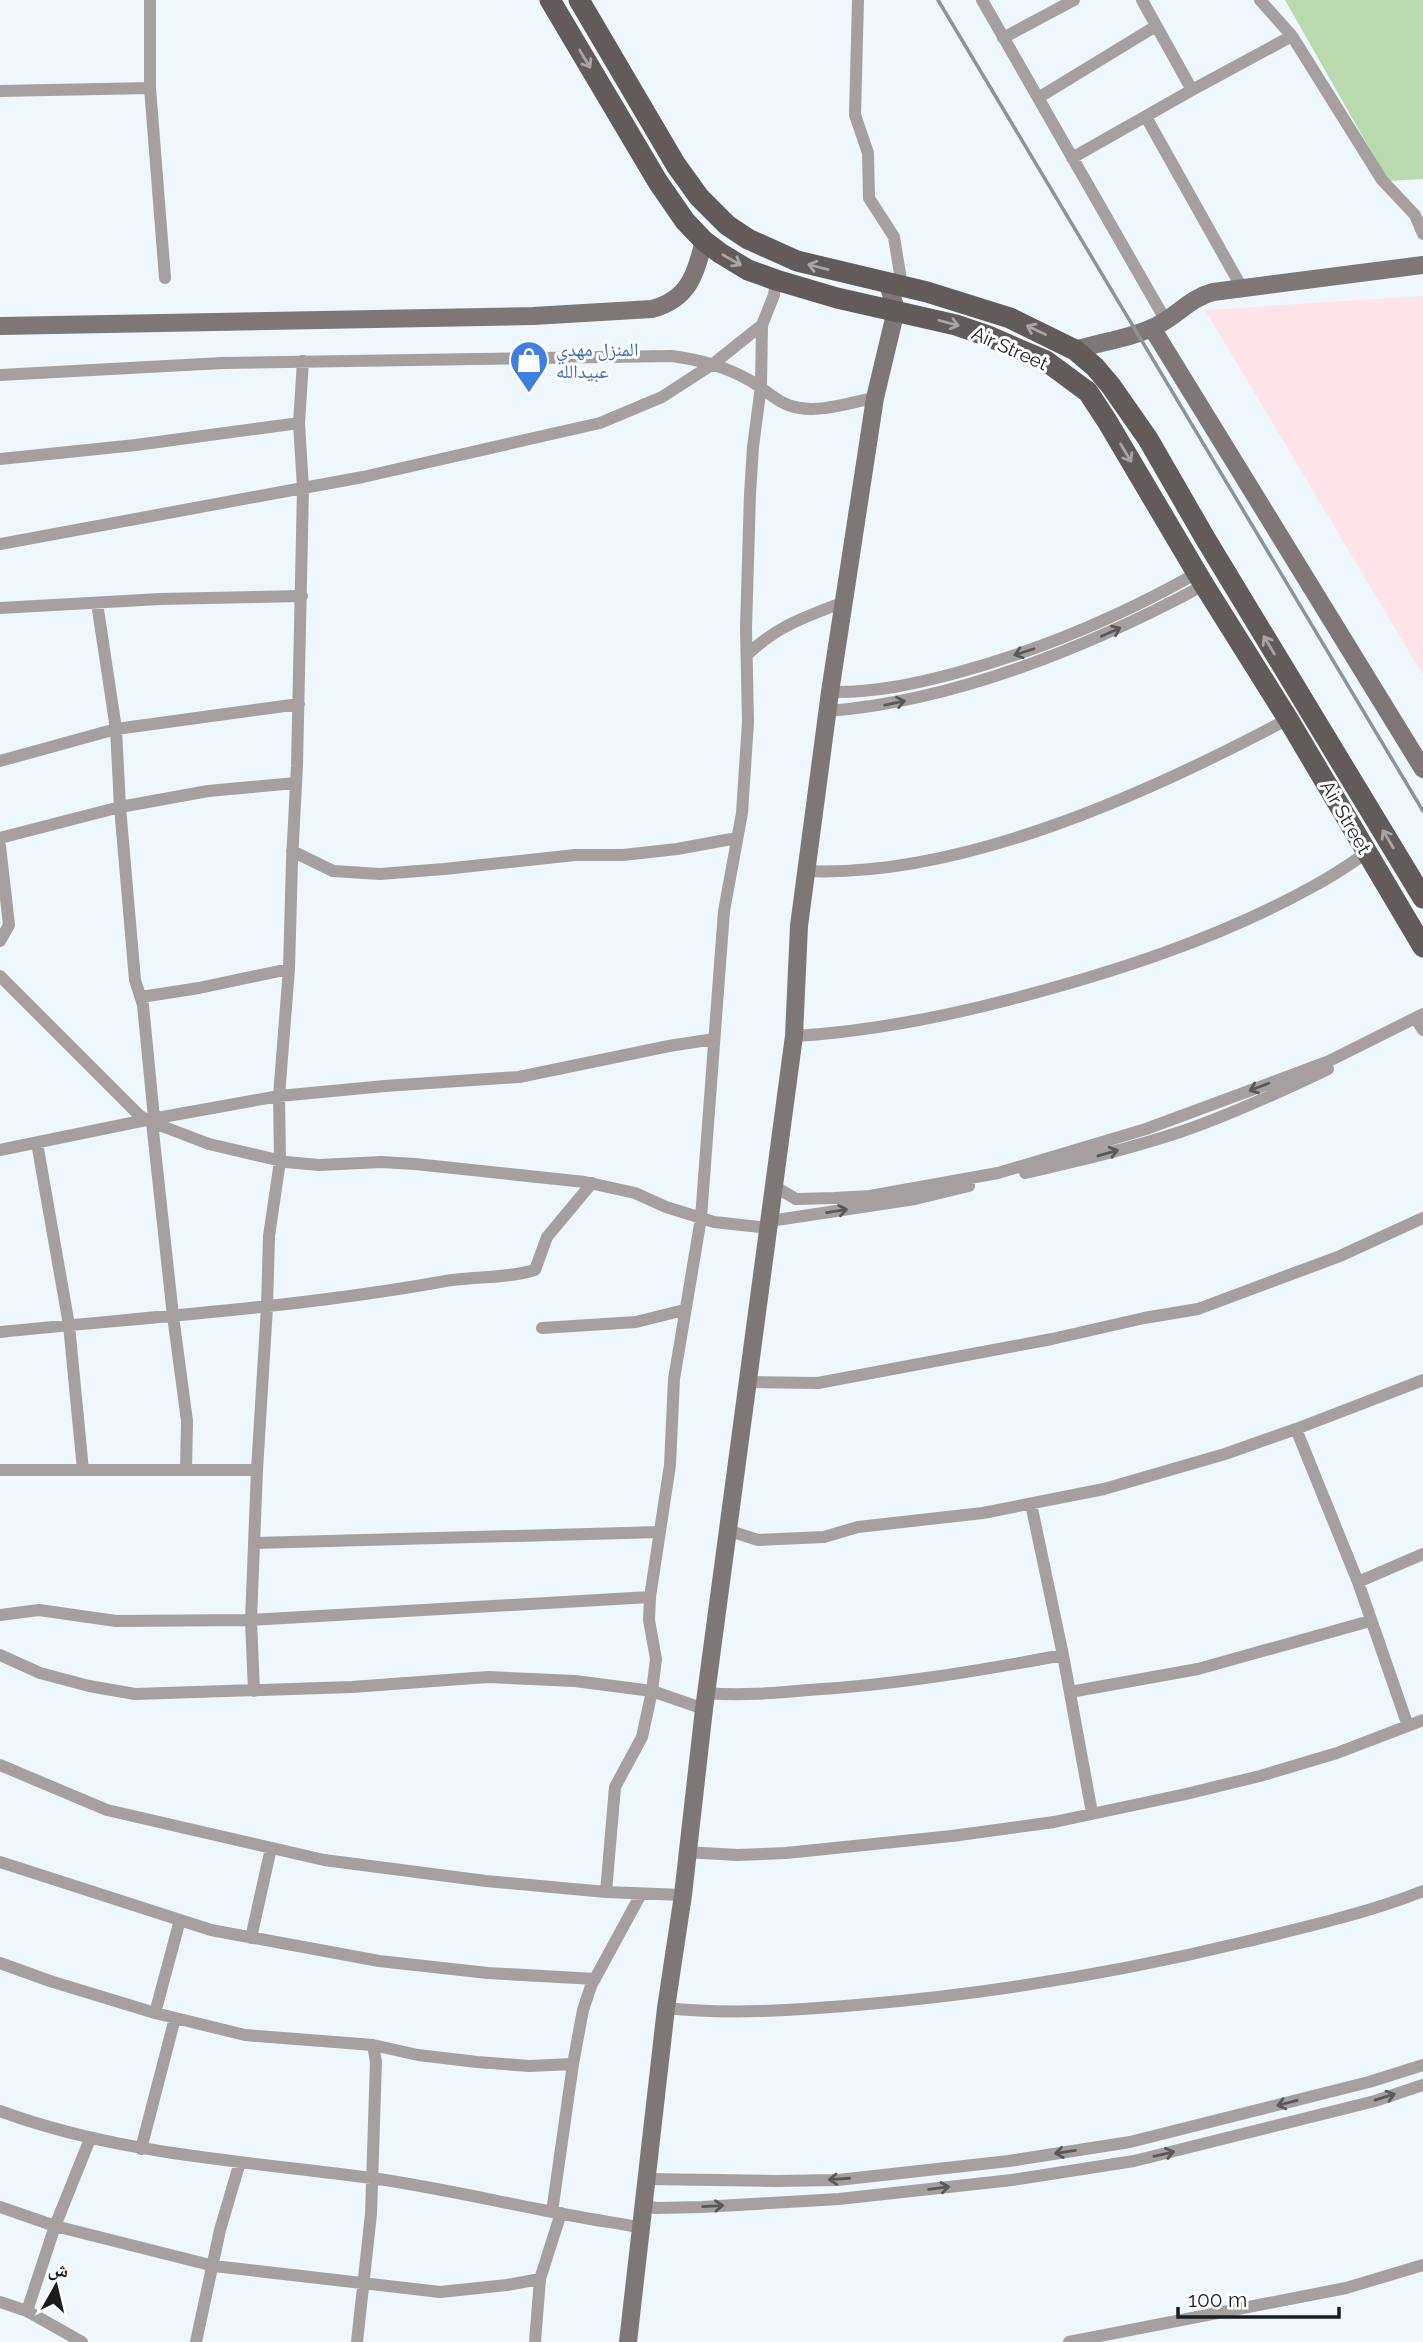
<svg xmlns="http://www.w3.org/2000/svg" width="1423" height="2342" font-family="Raleway,'Noto Naskh Arabic',sans-serif">
	<rect width="100%" height="100%" fill="#eef7fe"/>
	<path fill="#fee4e9" d="M1423 296V675L1205 310Z"/>
	<path fill="#bbd9ae" d="M1285 0H1423V179L1388 181Z"/>
	<g fill="none" stroke-linecap="round" stroke-linejoin="round">
		<path stroke="#a5a09f" stroke-width="12" d="M150 0V88L165 278
			M858 0 855 115 868 153 869 198 894 237 902 286
			M982 0 1166 321
			M1142 0 1192 90
			M1260 0 1292 36 1382 180 1415 215 1423 234
			M1003 38 1074 0
			M0 91 150 88
			M1038 98 1156 26
			M1146 117 1242 288
			M1072 158 1192 90 1292 36
			M0 375 222 363 672 356C700 360 724 366 749 380 767 390 778 405 800 408 823 412 851 402 875 398
			M0 459 136 445 299 423
			M0 544 303 488 299 423 303 361
			M97 603 116 729 120 807 135 980 143 1005 154 1118
			M0 608 160 599 302 596
			M747 655C777 626 805 617 844 602
			M830 692C873 693 915 684 956 673 1041 650 1121 616 1197 573
			M828 711C956 701 1091 646 1204 585
			M0 761 116 729 299 704
			M0 838 120 807 208 791 296 783
			M0 846 9 925 0 941
			M292 851 333 871 380 874 444 869 575 855H623L677 849 737 838
			M806 871C963 878 1151 792 1288 719
			M0 976 139 1115 146 1120 209 1144 286 1162 319 1165 381 1162 415 1164 585 1182 635 1193 666 1207 714 1222 768 1228
			M141 997 199 988 289 969
			M1415 1018 1423 1030
			M794 1036C866 1032 938 1018 1008 1000 1112 973 1218 939 1312 887 1331 877 1349 865 1366 853
			M152 1122 173 1316 187 1421 186 1470
			M37 1143 69 1325 83 1470
			M0 1150 146 1120 279 1096 385 1086 519 1077 669 1046 714 1039
			M1025 1173C1077 1161 1129 1149 1180 1132 1230 1115 1280 1092 1328 1069
			M774 1186 796 1199 834 1198 870 1196 998 1173 1146 1129 1327 1062 1423 1014
			M770 1221 915 1199 969 1186
			M542 1328 636 1322 684 1310
			M0 1332C147 1317 294 1308 440 1282 471 1276 505 1279 535 1270L547 1237 592 1183
			M749 1382 818 1383 1052 1339 1144 1318 1198 1309 1340 1256 1423 1218
			M1296 1429 1358 1582 1408 1726
			M0 1470H257
			M1031 1504 1063 1655 1092 1813
			M730 1531 758 1540 824 1537 858 1527 983 1513 1104 1489 1225 1454 1296 1429 1423 1380
			M255 1543 660 1532
			M1358 1582 1423 1554
			M0 1615 39 1610 116 1621 251 1620 650 1597
			M0 1655 40 1673 89 1686 135 1694 352 1687 488 1677 575 1681 652 1691 704 1709
			M254 1691 251 1620 257 1470 267 1307 269 1236 280 1161 279 1096 289 969 292 860 297 766 303 488 363 477 600 423 662 397 713 364 762 325 774 295 776 280
			M1070 1692 1198 1669 1370 1621
			M707 1693C740 1696 775 1693 808 1690 894 1685 978 1671 1063 1655
			M0 1765 107 1810 324 1860 486 1881 606 1892 683 1895
			M686 1852 737 1855 786 1853 952 1836 1054 1822 1186 1794 1260 1776 1337 1753 1423 1720
			M0 1862 211 1930 379 1961 488 1973 595 1979
			M606 1892 615 1787 642 1737 652 1691 656 1659 649 1620 650 1597 670 1465 674 1379 701 1218 724 911 742 813 748 722 746 628 750 494 753 447 761 386 762 325
			M251 1938 271 1848
			M0 1963 50 1981 155 2013 245 2035 373 2045 418 2055 477 2062 529 2066 573 2064
			M666 2008C730 2015 794 2010 857 2005 988 1994 1116 1973 1244 1942 1302 1928 1368 1913 1423 1891
			M155 2013 180 1920
			M0 2111C119 2155 246 2161 371 2178 429 2186 486 2199 543 2210 576 2217 610 2222 643 2228
			M141 2149 175 2018
			M648 2179 776 2181 838 2180 1009 2161 1130 2142 1369 2082 1423 2065
			M645 2206 656 2208 702 2207 839 2199 1012 2180 1134 2161 1375 2101 1423 2085
			M0 2207 55 2226 214 2266 440 2292 507 2285 540 2279
			M552 2212 573 2064 583 2010 591 1986 641 1894
			M0 2302 27 2311 82 2342
			M27 2311 55 2226 90 2139
			M196 2342 220 2230 240 2162
			M357 2342 371 2214 376 2062 373 2045
			M535 2342 540 2279 561 2213
			M1069 2342 1346 2288 1423 2265"/>
		<path stroke="#7e7776" stroke-width="18" d="M0 326 533 316 652 309C689 299 695 275 704 241
			M1152 328 1423 769
			M1075 350C1101 342 1132 338 1156 326 1177 316 1190 298 1213 292L1423 265
			M628 2342 666 2008 683 1895 704 1709 794 1036 799 926 830 692 875 398 896 310 888 284"/>
		<path stroke="#635b5a" stroke-width="21" d="M550 0 658 182 685 221 704 241 720 253 748 270 776 280 837 298 956 325 988 336 1046 361 1088 392 1107 421 1204 585 1288 719 1423 947
			M579 0 676 165 699 197 727 225 748 239 797 261 927 292 1010 318 1075 350 1095 367 1111 386 1148 439 1205 538 1423 898"/>
		<path stroke="#8d9398" stroke-width="3.5" d="M938 0 1423 811"/>
	</g>
	<defs><path id="oneway-shaft" d="M-6 0H5M1.5-3L5.5 0L1.5 3" fill="none" stroke-width="1.6" stroke-linecap="round" stroke-linejoin="round" transform="scale(1.75)"/></defs>
	<g stroke="#a9a5a4">
		<use href="#oneway-shaft" transform="translate(585 59) rotate(59)"/>
		<use href="#oneway-shaft" transform="translate(732 260) rotate(30)"/>
		<use href="#oneway-shaft" transform="translate(818 267) rotate(-165)"/>
		<use href="#oneway-shaft" transform="translate(949 323) rotate(15)"/>
		<use href="#oneway-shaft" transform="translate(1036 330) rotate(-154)"/>
		<use href="#oneway-shaft" transform="translate(1126 453) rotate(59)"/>
		<use href="#oneway-shaft" transform="translate(1269 645) rotate(-121)"/>
		<use href="#oneway-shaft" transform="translate(1388 839) rotate(-121)"/>
	</g>
	<g stroke="#595859">
		<use href="#oneway-shaft" transform="translate(1111 632) rotate(-24)"/>
		<use href="#oneway-shaft" transform="translate(1024 652) rotate(162)"/>
		<use href="#oneway-shaft" transform="translate(895 703) rotate(-12)"/>
		<use href="#oneway-shaft" transform="translate(1259 1087) rotate(159)"/>
		<use href="#oneway-shaft" transform="translate(1108 1153) rotate(-16)"/>
		<use href="#oneway-shaft" transform="translate(837 1211) rotate(-9)"/>
		<use href="#oneway-shaft" transform="translate(1385 2097) rotate(-17)"/>
		<use href="#oneway-shaft" transform="translate(1287 2103) rotate(165)"/>
		<use href="#oneway-shaft" transform="translate(1065 2152) rotate(171)"/>
		<use href="#oneway-shaft" transform="translate(1164 2154) rotate(-13)"/>
		<use href="#oneway-shaft" transform="translate(839 2179) rotate(176)"/>
		<use href="#oneway-shaft" transform="translate(939 2188) rotate(-7)"/>
		<use href="#oneway-shaft" transform="translate(713 2206) rotate(-3)"/>
	</g>
	<defs>
		<symbol id="shop-pin" viewBox="-11 -11 22 30"><path d="M0 17L-7.5 6A9.5 9.5 0 1 1 7.5 6Z" fill="#3f7fe0" stroke="#fff"/><path d="M-5-2.5h2.3a2.7 3.5 0 0 1 5.4 0H5L5.5 6h-11ZM-1.5-2.5h3a1.5 2.3 0 0 0-3 0Z" fill="#fff"/></symbol>
	</defs>
	<g fill-rule="evenodd">
		<use href="#shop-pin" x="507" y="338" width="44" height="60"/>
	</g>
	<g text-anchor="middle" dominant-baseline="central" stroke-width="6" stroke-linejoin="round" paint-order="stroke">
		<g font-size="19" fill="#1a1d1f" stroke="#fff">
			<text transform="translate(1010 348) rotate(24)">Air Street</text>
			<text transform="translate(1346 817) rotate(60)">Air Street</text>
		</g>
		<g font-size="19" fill="#366cbe" stroke="#fff" text-anchor="start">
			<text x="556" y="349">المنزل مهدي<tspan x="556" dy="22">عبيدالله</tspan></text>
		</g>
	</g>
	<g transform="translate(56 2286) rotate(8)" stroke="#ffffff" stroke-width="5" paint-order="stroke">
	<path d="M0-5L12 26L0 18L-12 26Z" fill="#1a1d1f"/>
	<text y="-10" font-size="19" font-weight="bold" text-anchor="middle" fill="#1a1d1f">ش</text>
	</g>
	<path d="M1178 2307v10h161v-10" fill="none" stroke="#1a1d1f" stroke-width="3.5"/>
	<text x="1188" y="2307" font-size="21" fill="#1a1d1f" stroke="#ffffff" stroke-width="5" paint-order="stroke">100 m</text>
</svg>
